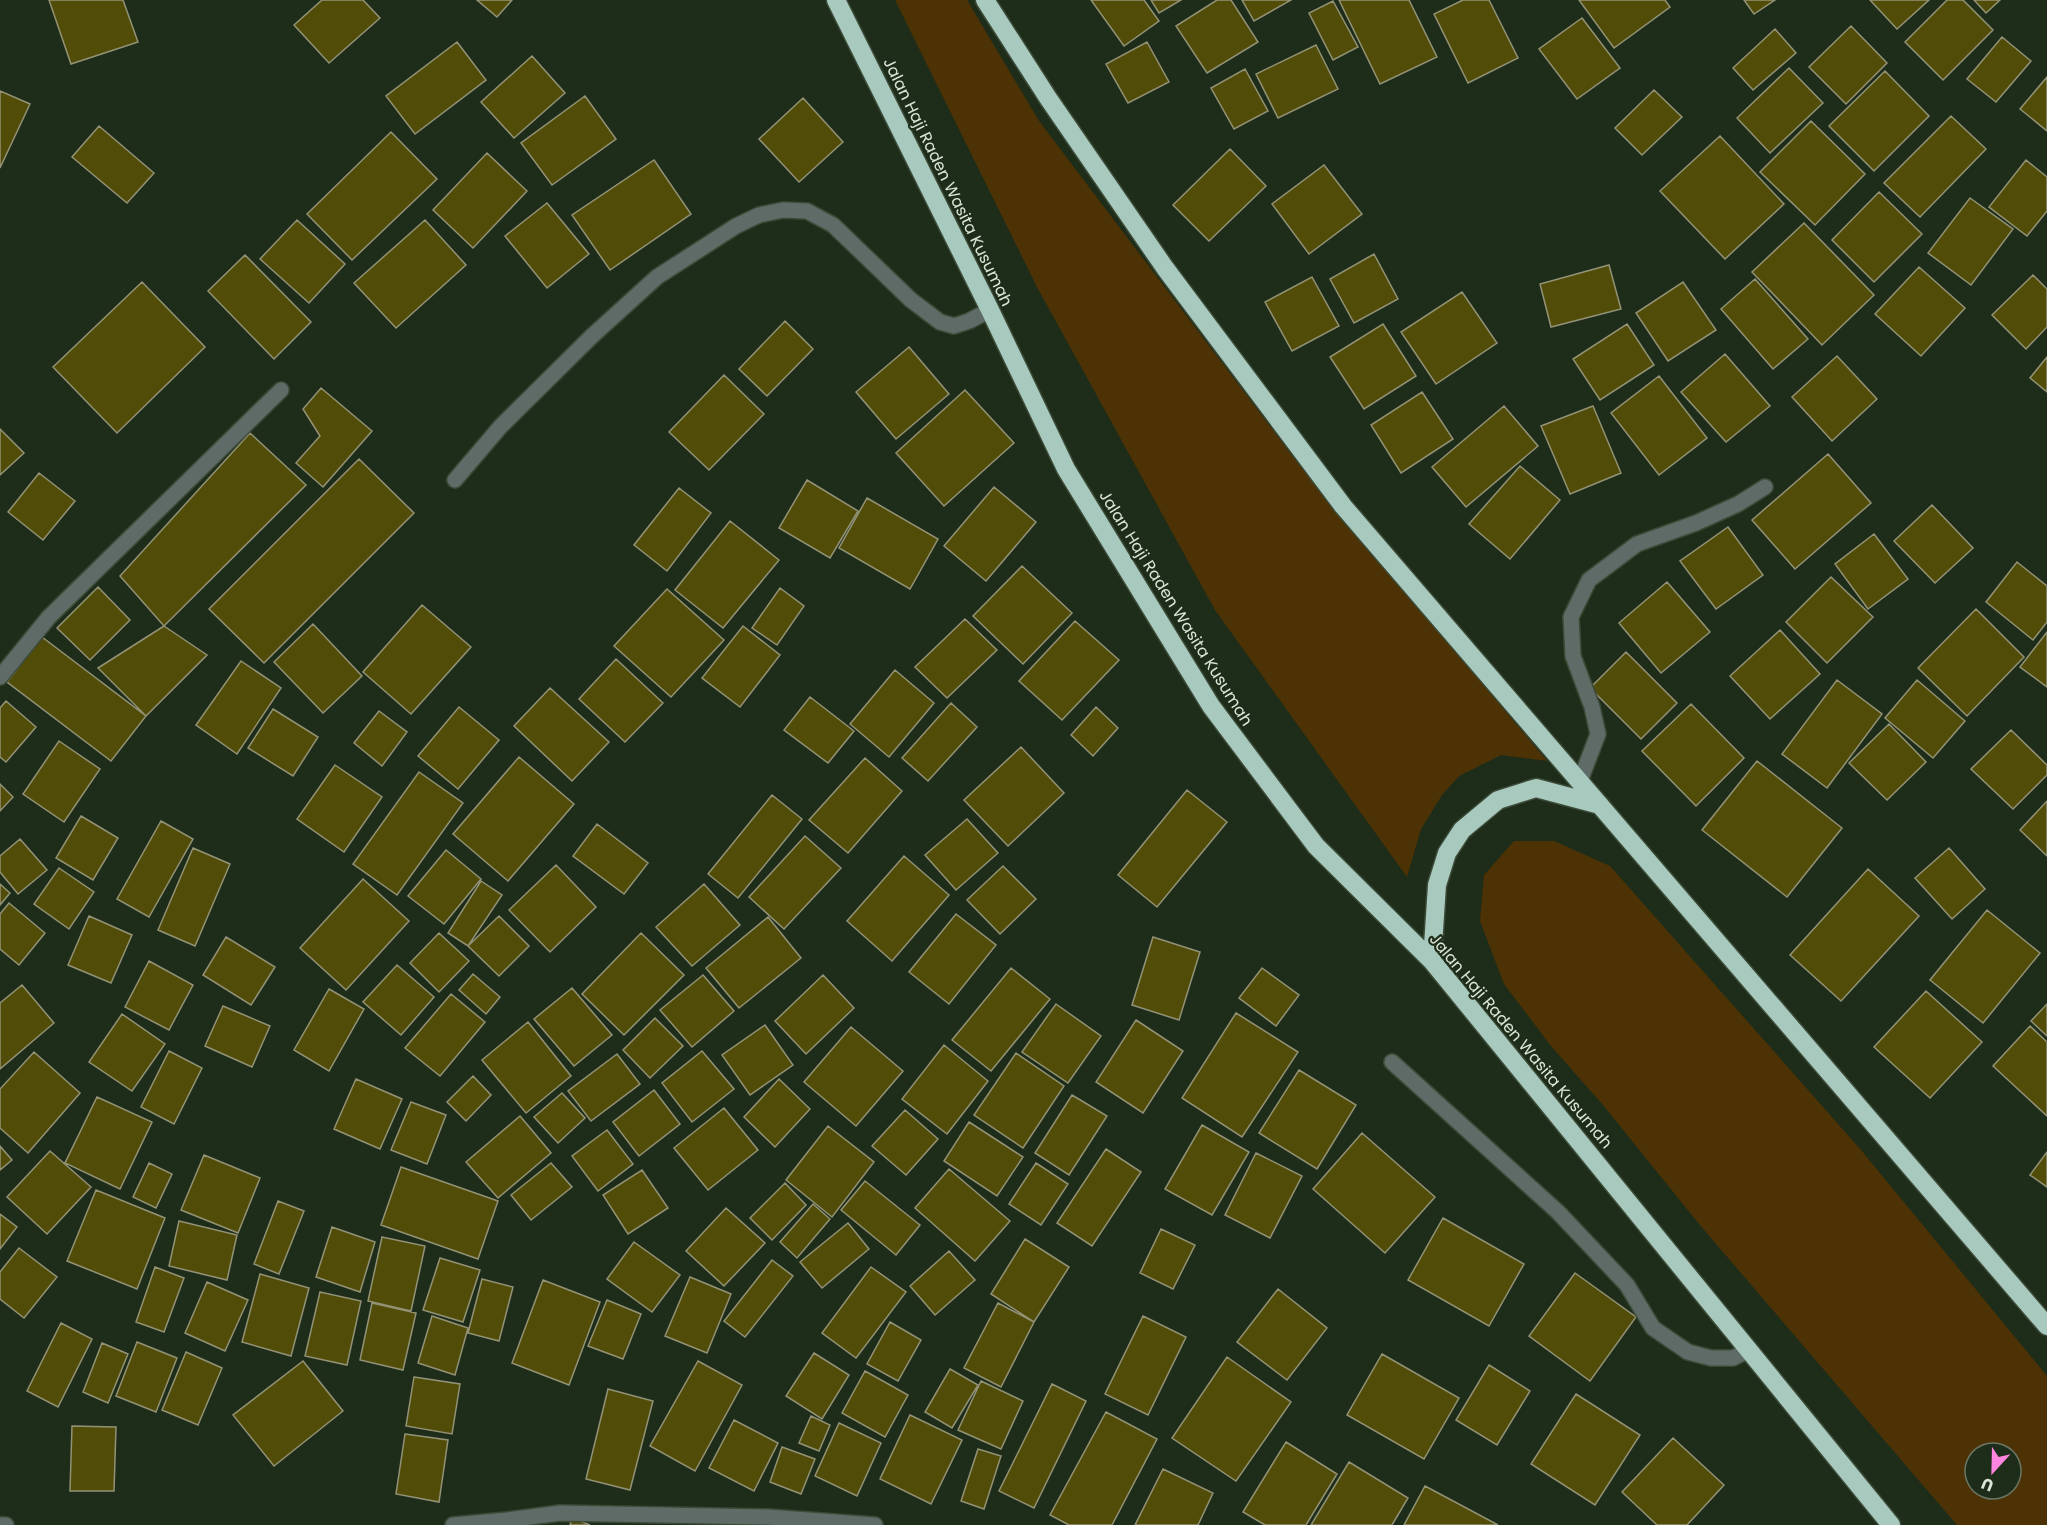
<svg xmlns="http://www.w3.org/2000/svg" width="2047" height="1525" font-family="Poppins,sans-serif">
	<rect width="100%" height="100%" fill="#1e2d19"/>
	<path fill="#4d3205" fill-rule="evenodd" d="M895 0H967L1039 121 1297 462 1547 761 1501 755 1459 776 1442 795 1421 829 1407 877 1215 610 1037 287Z
		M1514 841H1554L1610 866 1861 1150 2047 1376V1525H1957L1699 1224 1603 1105 1551 1046 1504 984 1480 921 1484 875ZM1975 1453H2011V1489H1975Z"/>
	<path fill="#514d09" stroke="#939276" stroke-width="1.5" d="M49 0H123L138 42 71 64Z
		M322 0H363L380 18 329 63 294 25Z
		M477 0H512L497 17Z
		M1091 0H1144L1159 21 1124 46Z
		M1151 0H1181L1159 13Z
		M1217 0H1231L1258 42 1207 73 1176 26Z
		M1242 0H1291L1254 21Z
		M1339 0H1409L1437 57 1380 84Z
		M1463 0H1489L1518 58 1468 83 1434 14Z
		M1579 0H1665L1670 7 1614 48Z
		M1744 0H1775L1754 14Z
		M1870 0H1929L1897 29Z
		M1947 0H1963L1993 30 1943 80 1905 42Z
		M1974 0H2000L1986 13Z
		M1333 1 1358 47 1333 60 1309 13Z
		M1582 18 1620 68 1577 99 1539 49Z
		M1851 26 1887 63 1846 104 1809 67Z
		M1775 29 1796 53 1753 90 1733 68Z
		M2002 37 2031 61 1996 102 1967 79Z
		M457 42 486 80 415 134 386 96Z
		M1147 42 1169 82 1128 103 1106 64Z
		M1316 45 1338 89 1278 118 1256 74Z
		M532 56 565 93 514 138 481 102Z
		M1789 68 1823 103 1770 153 1737 118Z
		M1245 69 1268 111 1234 129 1211 88Z
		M1885 71 1929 116 1874 171 1829 126Z
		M2047 77V131L2020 109Z
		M1654 90 1682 117 1642 155 1615 128Z
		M0 91 30 104 0 168Z
		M585 96 616 139 552 185 521 143Z
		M803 98 843 142 799 182 759 139Z
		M1951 116 1986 149 1920 217 1884 183Z
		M1811 121 1865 174 1815 225 1760 172Z
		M99 126 154 173 127 203 72 157Z
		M391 132 437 179 352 260 307 214Z
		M1720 136 1784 204 1725 259 1660 191Z
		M1230 149 1266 186 1209 241 1173 205Z
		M487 153 527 191 473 248 433 210Z
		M654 160 691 214 610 270 572 215Z
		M2026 160 2047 177V211L2027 236 1989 207Z
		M1324 165 1362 214 1309 254 1272 204Z
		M1879 192 1922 234 1874 282 1832 240Z
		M1970 198 2013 229 1971 285 1928 253Z
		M547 203 589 254 547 288 505 236Z
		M297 220 345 264 309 303 260 259Z
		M425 220 466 265 396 328 354 283Z
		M1804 223 1874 295 1822 345 1752 272Z
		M1374 254 1398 299 1354 323 1330 279Z
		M245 255 311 322 274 359 208 291Z
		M1609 265 1621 309 1551 327 1540 284Z
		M1919 267 1965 308 1921 356 1875 314Z
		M2033 275 2047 289V327L2026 349 1992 315Z
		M1312 277 1339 326 1292 351 1265 302Z
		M1755 279 1808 339 1773 369 1721 309Z
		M142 282 205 347 117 433 53 367Z
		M1683 282 1716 330 1668 361 1636 313Z
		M1462 292 1497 343 1436 384 1401 332Z
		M785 321 813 349 767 396 739 369Z
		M1383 324 1416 376 1364 409 1330 357Z
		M1627 324 1654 365 1600 400 1573 359Z
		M909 347 949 394 896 439 856 392Z
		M1725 354 1770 406 1726 442 1681 392Z
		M1837 356 1877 399 1832 441 1792 397Z
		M2047 357V392L2030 378Z
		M724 375 764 414 709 470 669 432Z
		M1659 376 1707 438 1659 475 1611 413Z
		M321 388 372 431 323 487 296 463 320 436 303 409Z
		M965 390 1014 443 944 506 896 453Z
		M1422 392 1453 439 1401 473 1371 425Z
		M1504 406 1538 446 1466 507 1432 467Z
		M1593 406 1621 473 1570 494 1541 426Z
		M0 429 24 453 0 475Z
		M250 433 306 485 164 626 120 576Z
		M1828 454 1871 503 1795 569 1752 520Z
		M359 459 414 513 264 663 209 609Z
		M1520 466 1560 500 1510 559 1469 524Z
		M39 473 75 501 43 540 8 512Z
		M807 480 858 511 830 558 779 528Z
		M994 487 1036 522 986 581 944 546Z
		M679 488 711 513 667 571 634 545Z
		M867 498 938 539 910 589 839 548Z
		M1932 505 1973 548 1935 583 1894 541Z
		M730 521 779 560 723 628 675 590Z
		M1728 527 1763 575 1716 609 1680 561Z
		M1874 534 1908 579 1868 609 1835 564Z
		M2017 562 2047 586V622L2033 640 1986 602Z
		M1022 566 1072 613 1023 664 973 616Z
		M1831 577 1873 617 1827 663 1786 622Z
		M1667 582 1710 632 1661 673 1619 623Z
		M98 587 130 620 90 660 57 628Z
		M780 588 804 606 777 645 752 628Z
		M667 589 724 640 671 697 614 646Z
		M422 605 471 647 411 714 363 672Z
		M1976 609 2024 657 1967 716 1918 668Z
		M965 619 997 650 947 698 915 667Z
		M1075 621 1119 660 1062 720 1019 681Z
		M313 624 362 676 323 713 274 662Z
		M164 626 207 655 146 716 98 668Z
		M743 626 780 655 740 707 702 678Z
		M1780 630 1820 674 1770 719 1730 676Z
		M2047 632V687L2020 667Z
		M42 637 146 716 111 761 7 682Z
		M1626 652 1677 703 1641 739 1590 688Z
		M616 659 663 703 625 742 579 699Z
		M241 661 281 688 237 754 196 725Z
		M895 670 934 703 889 757 850 724Z
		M1837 680 1882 714 1827 788 1782 754Z
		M1917 680 1965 721 1933 758 1885 718Z
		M550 688 609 742 572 781 514 726Z
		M810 697 854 731 828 763 784 730Z
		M6 701 36 727 6 762 0 757V708Z
		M951 703 977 727 928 781 902 758Z
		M1691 704 1744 758 1696 806 1642 751Z
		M459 707 499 740 458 789 418 756Z
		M1096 707 1118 728 1093 756 1071 735Z
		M273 709 318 737 293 776 248 748Z
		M379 711 407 732 382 766 354 743Z
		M1889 724 1926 762 1887 800 1849 763Z
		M2011 730 2047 765V775L2013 809 1971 769Z
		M59 741 100 769 64 822 23 794Z
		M1021 747 1064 793 1008 846 964 800Z
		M519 757 574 804 508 881 453 834Z
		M865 758 902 791 848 853 809 820Z
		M1757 761 1842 828 1787 897 1702 830Z
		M335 765 382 797 344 852 297 819Z
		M419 772 463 803 397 895 353 864Z
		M0 784 13 797 0 811Z
		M1187 790 1227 822 1157 907 1118 875Z
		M772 795 802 819 738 898 708 874Z
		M2047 801V856L2020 830Z
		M81 816 118 838 93 880 56 858Z
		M967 819 998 853 956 890 925 855Z
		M161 821 193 839 149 917 117 899Z
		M597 824 648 863 624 894 573 856Z
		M805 836 841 868 784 929 749 897Z
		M20 839 47 870 18 894 0 872V856Z
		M193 848 230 864 195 946 158 930Z
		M1949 848 1985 889 1952 919 1915 878Z
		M446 850 481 879 444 924 408 896Z
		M904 856 949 895 892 961 847 921Z
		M556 865 596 907 550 952 509 910Z
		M1003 866 1036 899 1000 934 967 900Z
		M59 868 94 892 69 929 34 904Z
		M1868 869 1919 916 1841 1001 1790 955Z
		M363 879 409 921 346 990 300 948Z
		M481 881 502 895 468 946 448 933Z
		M0 884 10 893 0 905Z
		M704 884 740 925 692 966 656 927Z
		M9 903 45 933 19 965 0 949V914Z
		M1987 910 2040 953 1983 1023 1930 980Z
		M956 914 996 945 949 1004 909 972Z
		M89 916 132 935 111 983 68 965Z
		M499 916 529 946 499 976 468 946Z
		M768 917 801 958 739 1008 706 968Z
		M439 933 469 961 439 992 410 963Z
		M641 933 684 975 624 1035 582 994Z
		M226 937 275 967 251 1005 203 975Z
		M1153 937 1200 952 1179 1020 1132 1005Z
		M149 961 193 985 169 1030 125 1007Z
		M397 965 434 997 401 1035 363 1002Z
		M1011 968 1050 999 991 1071 952 1040Z
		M1262 968 1299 995 1276 1026 1239 998Z
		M473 974 500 997 486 1014 459 990Z
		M703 975 734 1011 692 1047 660 1010Z
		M823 975 854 1008 806 1054 775 1021Z
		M22 985 54 1023 0 1069V1003Z
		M572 988 612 1035 574 1066 534 1019Z
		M329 989 364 1009 329 1071 294 1050Z
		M1926 991 1982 1042 1930 1098 1874 1047Z
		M451 994 485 1022 440 1076 405 1048Z
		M1056 1004 1101 1036 1068 1083 1022 1052Z
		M2047 1004V1036L2031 1021Z
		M223 1006 270 1026 252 1067 205 1046Z
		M1236 1013 1298 1052 1242 1137 1182 1098Z
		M122 1014 165 1044 132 1091 89 1062Z
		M655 1018 683 1046 650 1078 623 1050Z
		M1136 1020 1183 1051 1143 1113 1096 1082Z
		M528 1022 571 1076 526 1113 482 1060Z
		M765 1025 793 1065 750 1095 722 1055Z
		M2030 1026 2047 1042V1116L1993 1066Z
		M851 1027 903 1071 856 1126 804 1082Z
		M944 1045 988 1081 947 1134 902 1099Z
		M169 1051 202 1068 174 1124 141 1107Z
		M702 1051 734 1089 692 1122 662 1083Z
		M34 1052 80 1093 28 1153 0 1128V1089Z
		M1016 1053 1064 1086 1023 1148 974 1115Z
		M617 1054 640 1084 591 1121 568 1091Z
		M1299 1070 1356 1105 1317 1169 1259 1133Z
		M473 1076 491 1095 466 1121 447 1102Z
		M356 1079 402 1099 380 1149 334 1129Z
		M779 1079 810 1109 775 1147 744 1117Z
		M654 1090 680 1124 639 1156 613 1122Z
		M562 1093 585 1118 558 1143 534 1117Z
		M1072 1095 1107 1116 1069 1175 1035 1153Z
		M97 1097 152 1122 120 1189 65 1163Z
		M411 1102 446 1115 427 1164 391 1150Z
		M724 1108 758 1150 708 1190 674 1148Z
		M905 1110 938 1139 906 1175 872 1146Z
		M520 1116 551 1153 498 1198 466 1162Z
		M969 1122 1023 1157 997 1196 944 1161Z
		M1202 1125 1249 1152 1212 1215 1165 1189Z
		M828 1126 874 1162 832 1217 786 1180Z
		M607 1130 633 1164 598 1191 572 1156Z
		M1362 1133 1435 1197 1385 1253 1313 1189Z
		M0 1146 12 1160 0 1170Z
		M1106 1149 1141 1172 1092 1246 1057 1223Z
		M50 1151 91 1187 47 1234 7 1197Z
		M2047 1152V1187L2030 1175Z
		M1256 1153 1302 1176 1270 1238 1225 1215Z
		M204 1155 260 1178 238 1233 181 1210Z
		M149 1163 172 1174 156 1208 133 1197Z
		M551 1163 572 1187 531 1220 511 1195Z
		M1036 1163 1068 1184 1041 1225 1009 1204Z
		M401 1167 498 1201 478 1259 381 1225Z
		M949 1169 1010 1221 975 1261 915 1208Z
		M642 1170 668 1208 628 1234 603 1195Z
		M865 1181 920 1225 896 1255 841 1210Z
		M785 1183 806 1205 772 1240 750 1218Z
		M96 1190 165 1218 137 1289 67 1261Z
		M278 1201 304 1211 279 1274 254 1264Z
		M813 1204 830 1219 797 1258 780 1242Z
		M726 1208 765 1243 724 1286 686 1251Z
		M0 1214 17 1227 0 1249Z
		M1443 1218 1524 1264 1489 1326 1408 1280Z
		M179 1221 237 1235 227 1280 169 1266Z
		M848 1223 869 1249 822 1288 800 1262Z
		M332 1227 375 1242 360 1292 316 1277Z
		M1161 1229 1195 1245 1173 1289 1140 1273Z
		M382 1237 425 1246 411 1311 368 1301Z
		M1025 1239 1069 1267 1034 1322 991 1294Z
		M634 1242 680 1275 652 1312 607 1279Z
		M19 1248 57 1277 24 1318 0 1299V1272Z
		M949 1251 975 1280 935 1315 910 1286Z
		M440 1258 480 1270 463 1322 423 1310Z
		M772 1260 793 1276 745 1337 724 1321Z
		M155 1267 184 1278 164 1332 136 1322Z
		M871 1267 906 1292 856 1358 822 1333Z
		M1575 1273 1636 1317 1590 1381 1529 1336Z
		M260 1274 309 1288 291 1356 242 1342Z
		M690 1277 731 1294 707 1353 665 1336Z
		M482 1279 513 1287 499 1341 468 1333Z
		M543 1280 600 1302 569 1385 512 1363Z
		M207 1282 248 1300 225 1351 185 1333Z
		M1278 1289 1327 1328 1287 1380 1237 1342Z
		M320 1292 361 1301 347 1365 305 1356Z
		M607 1300 641 1314 623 1359 588 1346Z
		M372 1303 416 1313 403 1370 360 1360Z
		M998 1303 1034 1322 1001 1387 964 1368Z
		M432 1316 468 1328 455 1375 418 1363Z
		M1143 1316 1186 1337 1148 1415 1105 1394Z
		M890 1322 921 1340 898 1381 867 1364Z
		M61 1323 92 1339 58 1407 27 1391Z
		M137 1342 177 1358 156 1412 116 1396Z
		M102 1343 128 1354 108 1403 83 1392Z
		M186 1352 222 1368 198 1425 162 1410Z
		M814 1353 849 1375 822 1419 786 1396Z
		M1382 1354 1459 1398 1424 1459 1347 1415Z
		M1227 1357 1291 1402 1236 1481 1172 1438Z
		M303 1361 343 1411 274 1466 233 1415Z
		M698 1361 742 1385 695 1471 650 1446Z
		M1489 1365 1530 1391 1497 1445 1456 1420Z
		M950 1369 978 1385 952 1428 925 1412Z
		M865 1371 908 1395 885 1437 842 1413Z
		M414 1377 460 1384 452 1434 406 1426Z
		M981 1381 1023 1401 1001 1449 958 1430Z
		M1052 1384 1086 1401 1034 1508 999 1491Z
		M608 1389 653 1401 630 1490 586 1479Z
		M1576 1394 1640 1435 1595 1505 1531 1464Z
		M1106 1412 1157 1439 1112 1525H1069L1050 1515Z
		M910 1415 962 1440 931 1504 880 1479Z
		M811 1416 830 1425 819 1451 799 1443Z
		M734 1420 778 1443 754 1491 709 1468Z
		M839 1423 881 1443 857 1496 815 1476Z
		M72 1426 116 1427 114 1491H70Z
		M405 1434 448 1440 439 1502 396 1494Z
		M1673 1438 1724 1485 1687 1525H1657L1622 1492Z
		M1286 1442 1337 1474 1306 1525H1265L1243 1512Z
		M782 1447 815 1459 801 1494 770 1482Z
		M978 1449 1001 1456 984 1509 961 1501Z
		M1349 1462 1408 1498 1392 1525H1311Z
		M1163 1469 1213 1493 1198 1525H1135Z
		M1425 1486 1498 1525H1404Z
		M572 1518 590 1525H570Z"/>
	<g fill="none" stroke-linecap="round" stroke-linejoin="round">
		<defs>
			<path id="minor" d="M455 480 501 426 592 336 657 277 736 226 759 215 783 210 807 211 833 225 911 300 940 322 954 326 969 321 990 310
				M0 677 49 617 281 390
				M1580 781 1598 734 1592 707 1573 656 1571 617 1589 580 1637 544 1696 523 1738 504 1765 487
				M1392 1062 1558 1212 1627 1285 1653 1328 1688 1352 1711 1358H1733L1749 1350
				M0 1525H6
				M453 1525 507 1520 560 1513 768 1517 875 1525"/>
			<path id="highway" d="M836 0 990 310 1066 469 1211 706 1316 846 1432 961 1891 1525
				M985 0 1048 98 1165 268 1343 506 2047 1326
				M1432 961 1437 885 1447 853 1462 830 1498 800 1536 788 1600 805"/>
		</defs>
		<use href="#minor" stroke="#3c4a38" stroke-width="18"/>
		<use href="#highway" stroke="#3c4a38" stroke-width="21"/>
		<use href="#minor" stroke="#5e6b66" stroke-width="15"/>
		<use href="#highway" stroke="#a8c9bd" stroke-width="18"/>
	</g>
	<g text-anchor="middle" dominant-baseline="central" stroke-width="4.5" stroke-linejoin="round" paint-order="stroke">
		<g font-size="16" fill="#dce5d9" stroke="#1e2d19">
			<text transform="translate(948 182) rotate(64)">Jalan Haji Raden Wasita Kusumah</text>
			<text transform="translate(1176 608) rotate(58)">Jalan Haji Raden Wasita Kusumah</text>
			<text transform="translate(1521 1041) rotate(50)">Jalan Haji Raden Wasita Kusumah</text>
		</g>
	</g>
	<g transform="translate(1993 1471) rotate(202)"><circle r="28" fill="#1e2d19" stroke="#6a7766" stroke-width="1.5"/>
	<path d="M0-4.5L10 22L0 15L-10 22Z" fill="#ff85df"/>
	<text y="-9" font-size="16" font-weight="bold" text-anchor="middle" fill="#dce5d9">U</text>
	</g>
</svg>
